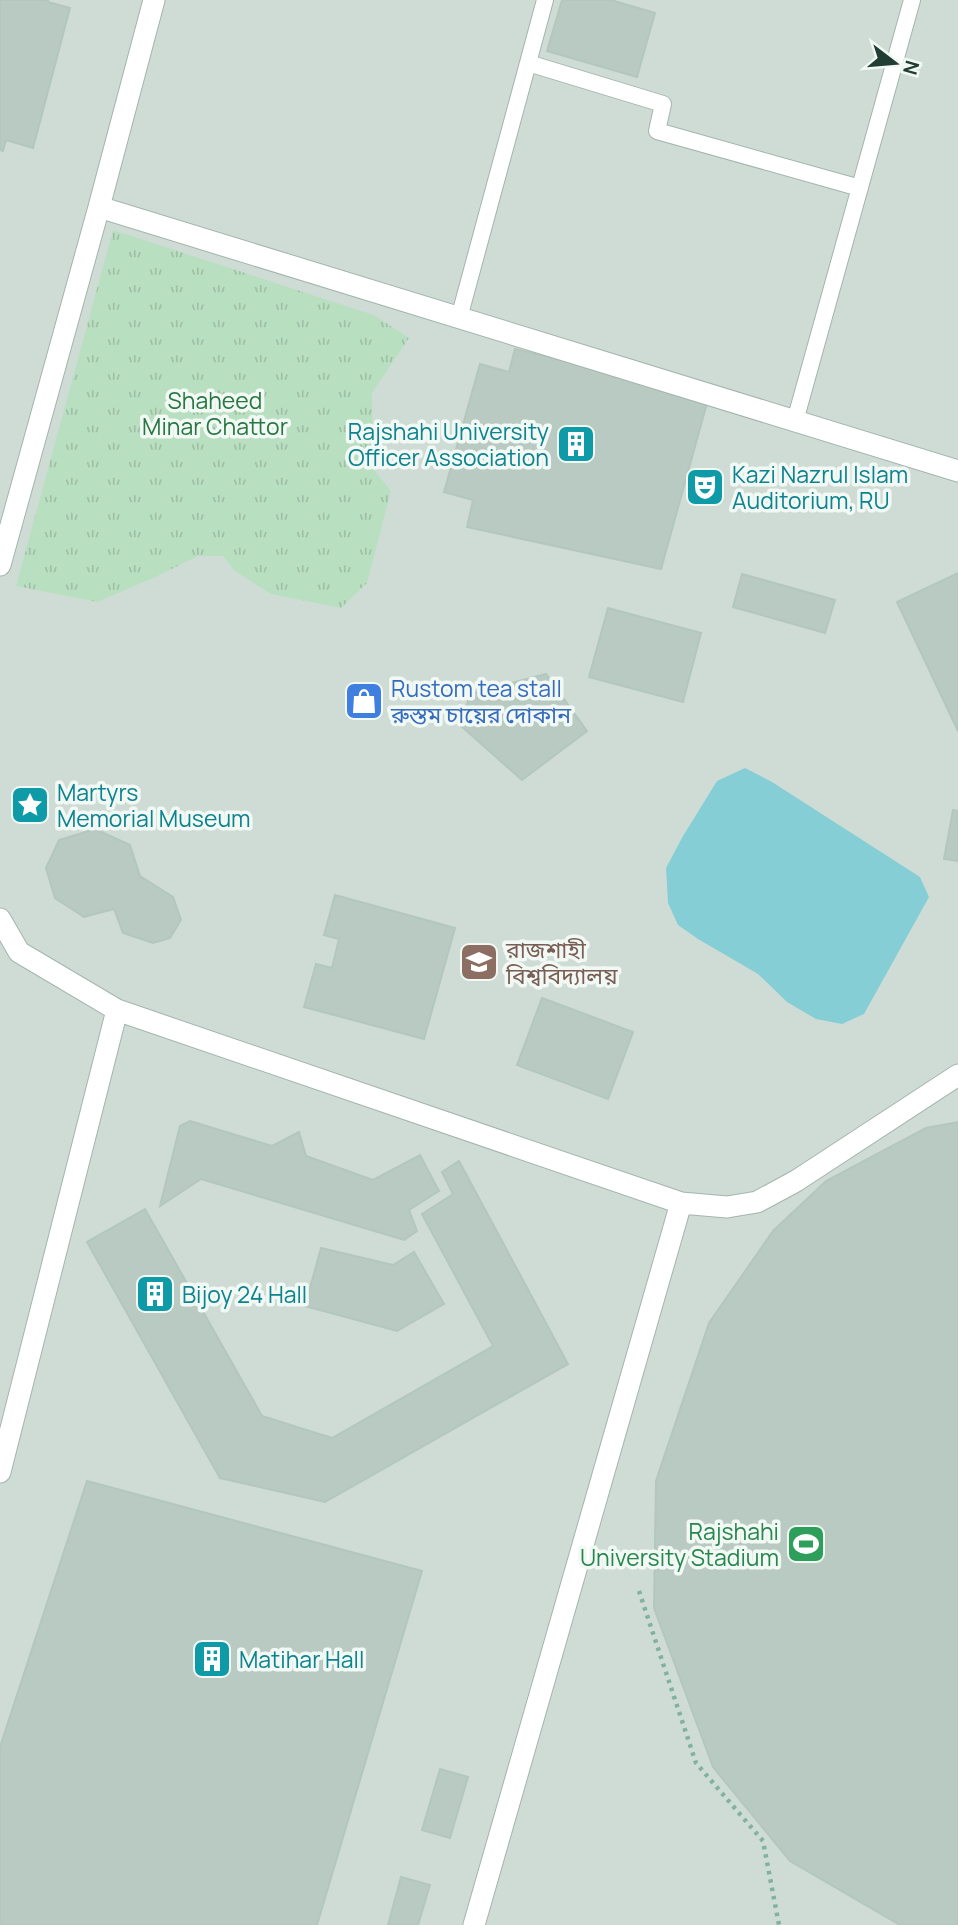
<svg xmlns="http://www.w3.org/2000/svg" width="958" height="1925" font-family="Manrope,'Noto Sans Bengali',sans-serif">
	<defs>
		<pattern id="park-tufts" width="24" height="20" patternUnits="userSpaceOnUse" patternTransform="scale(1.75)"><rect width="24" height="20" fill="#b9dfc1"/><path d="M3 7l-1-3M5 7V3M7 7l1-3M15 17l-1-3M17 17v-4M19 17l1-3" fill="none" stroke="#9fc0a6"/></pattern>
	</defs>
	<rect width="100%" height="100%" fill="#e1ede7"/>
	<path fill="#cfdcd6" d="M0 0H958V1925H0Z"/>
	<path fill="url(#park-tufts)" d="M113 230 374 315 409 338 372 393 373 469 391 491 367 583 341 608 271 594 235 571 223 556H198L151 579 97 602 16 586Z"/>
	<path fill="#86ced5" d="M745 768 772 782 920 877 929 897 864 1014 842 1024 816 1019 787 1002 758 974 698 939 678 925 668 903 666 868 683 836 717 781Z"/>
	<path fill="#b9cac2" stroke="#b3c7bd" stroke-width="2" d="M0 0H48V2L70 8 33 148 6 140 3 151 0 150Z
		M562 0H611L655 13 637 77 547 51Z
		M515 349 709 396 661 569 467 527 473 500 444 492 480 364 509 372Z
		M958 573V731L897 602Z
		M742 574 835 600 825 633 733 607Z
		M608 608 701 633 683 702 589 677Z
		M546 674 587 731 522 780 461 726 470 694Z
		M953 810 958 811V861L944 859Z
		M95 829 130 845 140 876 173 897 181 920 170 938 153 943 123 933 114 909 84 917 55 898 46 868 59 840Z
		M335 895 455 928 424 1039 304 1007 316 964 332 968 339 939 324 935Z
		M542 998 633 1032 608 1099 517 1065Z
		M190 1121 272 1146 299 1132 306 1156 373 1180 420 1155 439 1191 409 1210 417 1231 404 1240 201 1179 160 1206 180 1126Z
		M958 1122V1925H900L790 1861 713 1767 654 1608 656 1481 709 1323 773 1231 826 1181 926 1128Z
		M459 1161 568 1364 325 1502 220 1478 87 1242 145 1209 262 1416 332 1438 493 1346 422 1214 453 1194 442 1172Z
		M321 1248 393 1265 414 1252 444 1304 397 1331 305 1306Z
		M87 1481 422 1571 317 1925H0V1747Z
		M440 1769 468 1777 450 1838 422 1830Z
		M401 1877 430 1885 418 1925H388Z"/>
	<g fill="none" stroke-linecap="round" stroke-linejoin="round">
		<defs>
			<path id="service" d="M528 63 663 104 657 131 860 188
				M459 318 545 0
				M795 421 912 0"/>
			<path id="minor" d="M154 0 99 207 958 471
				M0 565 99 207
				M0 919 19 952 117 1010 0 1472
				M117 1010 681 1203 474 1925
				M681 1203 727 1207 757 1202 796 1181 958 1075"/>
		</defs>
		<use href="#service" stroke="#a3b5ae" stroke-width="18"/>
		<use href="#minor" stroke="#a3b5ae" stroke-width="23"/>
		<path stroke="#80b29f" stroke-width="4.5" stroke-dasharray="3.5 5" stroke-linecap="butt" d="M639 1591 696 1763 763 1841 779 1925"/>
		<use href="#service" stroke="#fff" stroke-width="16"/>
		<use href="#minor" stroke="#fff" stroke-width="21"/>
	</g>
	<defs>
		<symbol id="building-square" viewBox="-11 -11 22 22"><rect x="-9" y="-9" width="18" height="18" rx="4" fill="#0f9aa8" stroke="#f2f9f5"/><path d="M-4-6H4V6H1V3H-1V6H-4ZM-2.5-4.3h1.7v1.8h-1.7ZM.8-4.3h1.7v1.8H.8ZM-2.5-1h1.7V.8h-1.7ZM.8-1h1.7V.8H.8Z" fill="#fff"/></symbol>
		<symbol id="theatre-square" viewBox="-11 -11 22 22"><rect x="-9" y="-9" width="18" height="18" rx="4" fill="#0f9aa8" stroke="#f2f9f5"/><path d="M-5-5.5Q0-4 5-5.5V0Q5 5 0 6Q-5 5-5 0ZM-3.3-2.5H-1v1.5H-3.3ZM1-2.5H3.3v1.5H1ZM-2.8 1Q0 5.5 2.8 1Z" fill="#fff"/></symbol>
		<symbol id="shop-square" viewBox="-11 -11 22 22"><rect x="-9" y="-9" width="18" height="18" rx="4" fill="#3f7fe0" stroke="#f2f9f5"/><path d="M-5-2.5h2.3a2.7 3.5 0 0 1 5.4 0H5L5.5 6h-11ZM-1.5-2.5h3a1.5 2.3 0 0 0-3 0Z" fill="#fff"/></symbol>
		<symbol id="sight-square" viewBox="-11 -11 22 22"><rect x="-9" y="-9" width="18" height="18" rx="4" fill="#0f9aa8" stroke="#f2f9f5"/><path d="M0-6L1.8-2.2L6-1.7L2.9 1.2L3.7 5.4L0 3.3L-3.7 5.4L-2.9 1.2L-6-1.7L-1.8-2.2Z" fill="#fff"/></symbol>
		<symbol id="university-square" viewBox="-11 -11 22 22"><rect x="-9" y="-9" width="18" height="18" rx="4" fill="#8d6e63" stroke="#f2f9f5"/><path d="M0-5L7-2L0 1L-7-2ZM-4 1L0 2.5L4 1V4Q0 6-4 4Z" fill="#fff"/></symbol>
		<symbol id="stadium-square" viewBox="-11 -11 22 22"><rect x="-9" y="-9" width="18" height="18" rx="4" fill="#2e9e5b" stroke="#f2f9f5"/><path d="M0-5a6.5 5 0 1 0 0 10a6.5 5 0 1 0 0-10ZM-3.5-1.8h7v3.6h-7Z" fill="#fff"/></symbol>
	</defs>
	<g fill-rule="evenodd">
		<use href="#building-square" x="554" y="422" width="44" height="44"/>
		<use href="#theatre-square" x="683" y="465" width="44" height="44"/>
		<use href="#shop-square" x="342" y="679" width="44" height="44"/>
		<use href="#sight-square" x="8" y="783" width="44" height="44"/>
		<use href="#university-square" x="457" y="940" width="44" height="44"/>
		<use href="#building-square" x="133" y="1272" width="44" height="44"/>
		<use href="#stadium-square" x="784" y="1522" width="44" height="44"/>
		<use href="#building-square" x="190" y="1637" width="44" height="44"/>
	</g>
	<g text-anchor="middle" dominant-baseline="central" stroke-width="7" stroke-linejoin="round" paint-order="stroke">
		<g font-size="23" fill="#287742" stroke="#f2f9f5">
			<text x="215" y="400">Shaheed<tspan x="215" dy="26">Minar Chattor</tspan></text>
		</g>
		<g font-size="23" fill="#0d838f" stroke="#f2f9f5" text-anchor="start">
			<text x="549" y="431" text-anchor="end">Rajshahi University<tspan x="549" dy="26">Officer Association</tspan></text>
			<text x="732" y="474">Kazi Nazrul Islam<tspan x="732" dy="26">Auditorium, RU</tspan></text>
			<text x="57" y="792">Martyrs<tspan x="57" dy="26">Memorial Museum</tspan></text>
			<text x="182" y="1294">Bijoy 24 Hall</text>
			<text x="239" y="1659">Matihar Hall</text>
		</g>
		<g font-size="23" fill="#366cbe" stroke="#f2f9f5" text-anchor="start">
			<text x="391" y="688">Rustom tea stall<tspan x="391" dy="26">রুস্তম চায়ের দোকান</tspan></text>
		</g>
		<g font-size="23" fill="#785e54" stroke="#f2f9f5" text-anchor="start">
			<text x="506" y="949">রাজশাহী<tspan x="506" dy="26">বিশ্ববিদ্যালয়</tspan></text>
		</g>
		<g font-size="23" fill="#27864d" stroke="#f2f9f5" text-anchor="end">
			<text x="779" y="1531">Rajshahi<tspan x="779" dy="26">University Stadium</tspan></text>
		</g>
	</g>
	<g transform="translate(895 63) rotate(106)" stroke="#f2f9f5" stroke-width="5" paint-order="stroke">
	<path d="M0-5L12 26L0 18L-12 26Z" fill="#203e34"/>
	<text y="-10" font-size="19" font-weight="bold" text-anchor="middle" fill="#203e34">N</text>
	</g>
</svg>
